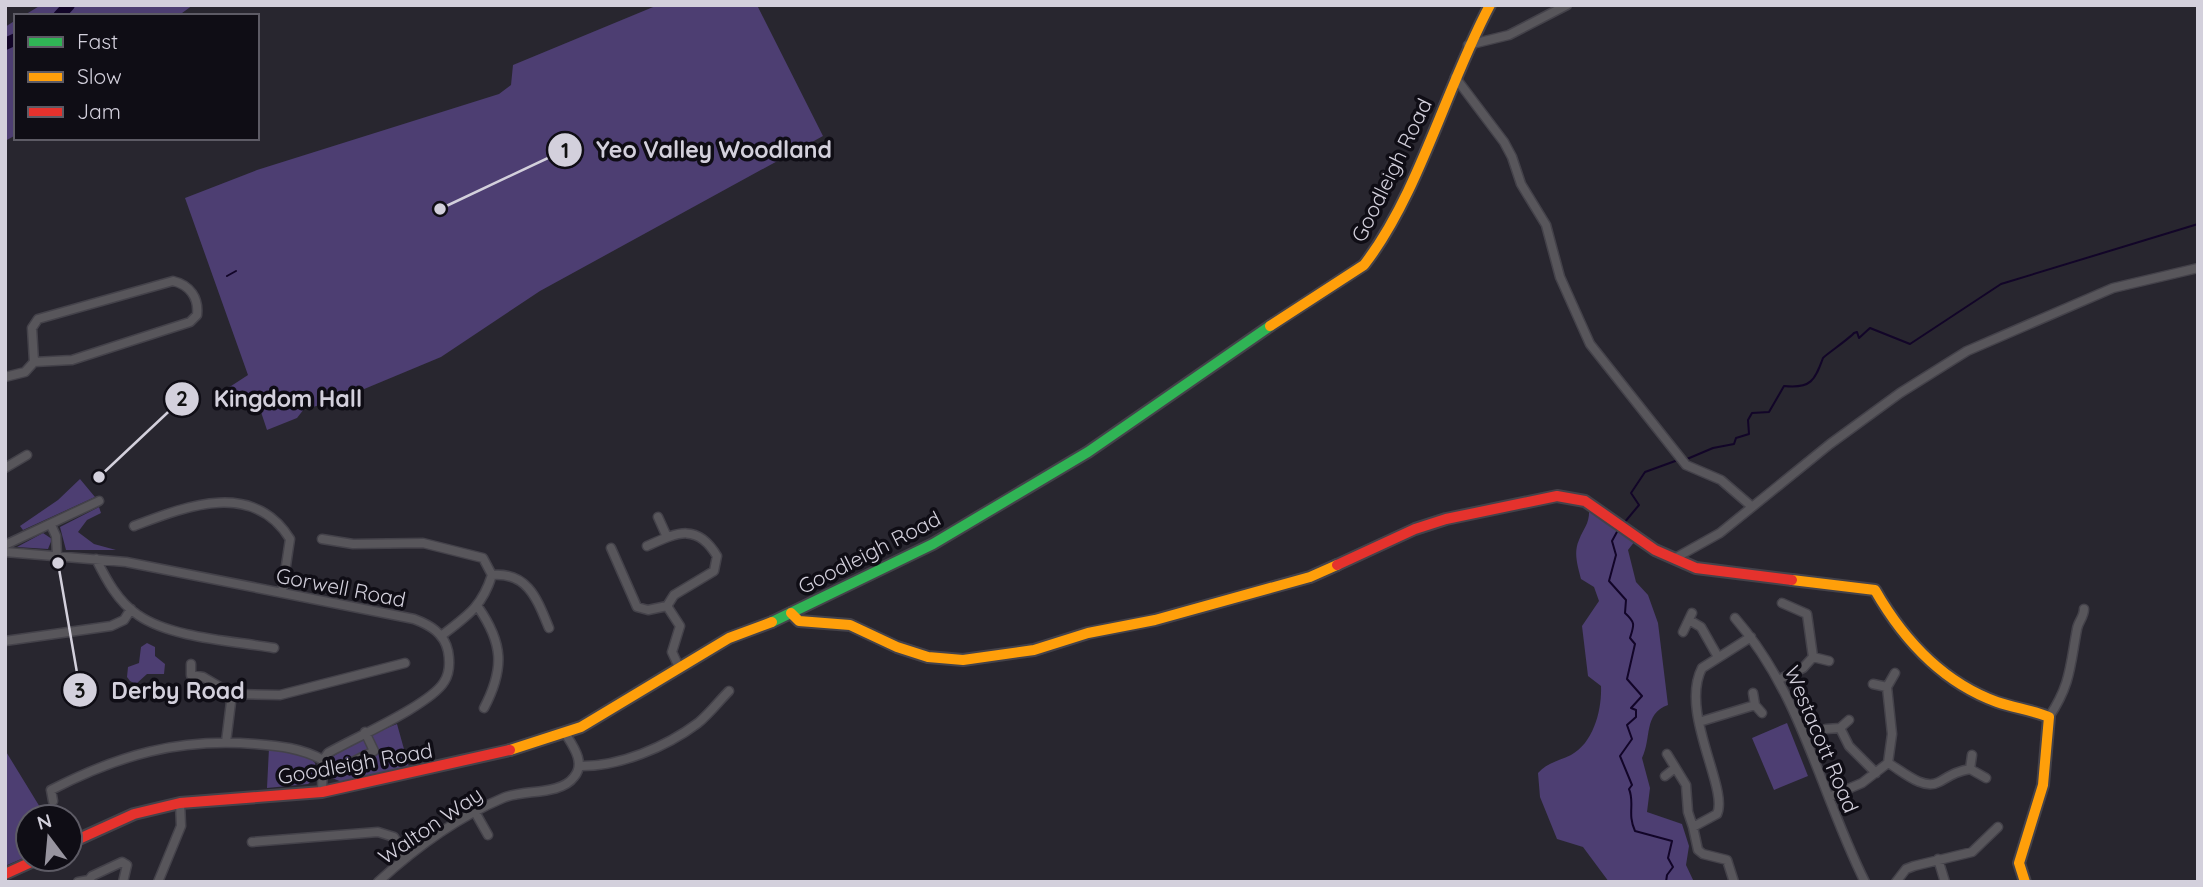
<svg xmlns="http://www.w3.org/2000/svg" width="2203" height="887" font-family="Quicksand,sans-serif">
	<rect width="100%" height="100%" fill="#28262f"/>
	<path fill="#4d3e72" d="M41 5H193L178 16H23Z
		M658 5H757L823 136 540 291 441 357 333 402 304 409 297 418 267 430 255 394H227L228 388 248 375 185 198 257 170 499 94 511 85 513 65Z
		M16 20V135L5 141V27Z
		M80 479 95 497 23 530 20 526 58 500Z
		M99 507 101 513 87 520 78 532 94 544 116 550H66L60 527Z
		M1589 508 1635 541 1628 550 1636 582 1648 595 1658 623 1668 705C1643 714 1652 738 1642 758L1650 788 1647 812 1682 824 1689 846 1686 865 1694 882H1609L1583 847 1557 839 1540 797 1538 773C1548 762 1559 761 1571 755 1594 743 1602 709 1601 686L1588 676 1582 626 1599 601 1594 587 1581 579C1578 567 1573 553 1579 540 1584 527 1590 524 1589 508Z
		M43 533 52 539 48 549 17 547Z
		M147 643 155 647V656L165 664 164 674H147L136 684 130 681 127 677 128 667 139 663 141 647Z
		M1787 723 1808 776 1774 790 1752 738Z
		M397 724 409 767 342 782 332 778 326 767 329 759 362 738Z
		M269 748 308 756 315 763 316 777 308 784 267 788Z
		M5 750 46 817H28V856L5 866Z"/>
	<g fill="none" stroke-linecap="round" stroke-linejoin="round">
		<path stroke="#120528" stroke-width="2" d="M227 276 236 271
			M1687 459 1713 448 1734 444 1736 438 1749 434 1748 420 1752 413 1769 412 1784 386C1811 389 1815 380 1823 358 1825 355 1849 339 1854 333L1857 332 1859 338 1870 328 1910 344 2001 284 2198 224
			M1624 523 1639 505 1631 493 1645 472 1678 460
			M1618 530 1612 541 1616 555 1609 581 1626 600 1625 613C1636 623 1634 625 1630 638L1635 644 1627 679 1642 696 1631 708 1636 710V717L1627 725 1632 739 1620 756 1632 785 1629 789C1635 803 1627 814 1635 831L1672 841 1668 858 1673 867 1667 875 1666 882"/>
		<path stroke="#120528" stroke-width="12" d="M59 16 69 5
			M5 44 16 39"/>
		<defs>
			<path id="street" d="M1468 45 1509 35 1567 5
				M1455 77 1504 142 1512 157 1521 184 1546 225 1560 277 1590 344 1686 465 1721 480 1750 505
				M173 281C190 285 199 298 197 315L190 322 72 360 34 362 32 328 38 319Z
				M5 377 25 372 34 362
				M5 468 27 455
				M658 517 667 537
				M51 525 56 536 57 555
				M134 526C184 507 253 479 290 539L282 592
				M322 539 353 544 423 543 483 558 492 575C482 607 467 616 441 636
				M5 545 99 501
				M647 546C676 533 697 522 717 556L714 571 674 595 667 606 680 626 672 652 679 667
				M611 548 637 607 648 610 667 606
				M5 552 126 562 414 619C430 625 444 633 448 651 450 662 450 673 444 682 430 705 354 738 328 753L323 760 322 792
				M1677 557 1720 533 1830 444 1900 393 1967 351 2113 288 2198 268
				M96 559C106 579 118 602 138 615 171 638 234 641 274 648
				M492 575C528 572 537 599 549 628
				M478 607C503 643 505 668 484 708
				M1735 618C1802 695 1820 792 1865 882
				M1689 620 1701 627 1718 657
				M1683 632 1692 613
				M5 641 111 626 124 620 131 609
				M1813 657 1829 661
				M191 664V675L203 677 232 694
				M1780 679 1803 668 1813 657 1807 614 1782 603
				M1873 684 1887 687
				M1753 693 1755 705 1762 713
				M2049 717C2071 684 2070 666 2077 629 2078 622 2084 617 2084 609
				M1699 722 1755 705
				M1840 728 1849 746 1876 773
				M1826 729 1840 728 1849 720
				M226 742 232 694 280 695 405 663
				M1667 754 1686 785 1688 812 1693 827
				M351 763 374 751 365 732
				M1888 763C1901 770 1923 791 1939 782 1950 776 1957 771 1970 769L1986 778
				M579 766C619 767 666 747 698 723 709 714 719 701 729 691
				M1970 769 1972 755
				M1665 776 1675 768
				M1829 797 1862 783 1888 763 1892 734 1887 687 1895 673
				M53 801 51 790C119 755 178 738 255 744 280 746 301 748 323 760
				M475 812 488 835
				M252 842 378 832 394 837 406 858
				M1938 859 1945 882
				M78 882 89 880 92 876 122 862 127 865 123 882
				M158 882 181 826 180 803
				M378 882C414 849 458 817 503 798 523 789 560 796 574 777 586 763 573 746 565 733
				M1734 882 1727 860 1703 854 1698 850 1693 827 1717 814C1729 789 1679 712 1702 668L1751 637
				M1896 882 1906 869 1914 866 1972 852 1998 827"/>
			<path id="fast" d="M772 622 933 544 1088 452 1270 326"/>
			<path id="slow" d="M1270 326 1364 265C1419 194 1446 87 1490 5
				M1792 580 1875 590C1903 639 1942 682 1997 702 2014 708 2032 710 2049 717L2043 785 2019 863 2025 882
				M791 613 799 621 850 625 897 647 928 657 963 660 1034 650 1088 633 1155 620 1310 577 1337 565
				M510 750 581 727 729 638 772 622"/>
			<path id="jam" d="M1337 565 1415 529 1446 519 1557 496 1585 501 1655 550 1696 568 1792 580
				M70 843 134 814 180 803 322 792 510 750
				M5 874 38 859"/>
		</defs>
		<use href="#street" stroke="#44424a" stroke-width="11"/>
		<use href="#fast" stroke="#44424a" stroke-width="14"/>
		<use href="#slow" stroke="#44424a" stroke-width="14"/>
		<use href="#jam" stroke="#44424a" stroke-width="14"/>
		<use href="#street" stroke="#58565b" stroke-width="8"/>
		<use href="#fast" stroke="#30b455" stroke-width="10"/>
		<use href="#slow" stroke="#ff9f0a" stroke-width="10"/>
		<use href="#jam" stroke="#e5322d" stroke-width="10"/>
	</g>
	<g text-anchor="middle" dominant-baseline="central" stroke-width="7" stroke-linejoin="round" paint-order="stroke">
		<g font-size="21" fill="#d3d0dc" stroke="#0f0d15">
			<text transform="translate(1391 170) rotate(-64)">Goodleigh Road</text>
			<text transform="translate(869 552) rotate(-27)">Goodleigh Road</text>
			<text transform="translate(341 587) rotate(11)">Gorwell Road</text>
			<text transform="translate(1822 739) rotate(67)">Westacott Road</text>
			<text transform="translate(355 763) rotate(-10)">Goodleigh Road</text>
			<text transform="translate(430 825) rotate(-34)">Walton Way</text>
		</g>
	</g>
	<path fill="none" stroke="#d3d0dc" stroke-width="2.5" d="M440 209L565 150M99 477L182 399M58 563L80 690"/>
	<g fill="#d3d0dc" stroke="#0f0d15" stroke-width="2.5">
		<circle cx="440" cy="209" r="7"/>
		<circle cx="99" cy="477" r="7"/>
		<circle cx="58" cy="563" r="7"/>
		<circle cx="565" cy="150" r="18"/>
		<circle cx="182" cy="399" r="18"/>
		<circle cx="80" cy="690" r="18"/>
	</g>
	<g font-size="21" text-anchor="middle" font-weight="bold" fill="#111">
		<text x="565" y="158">1</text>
		<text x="182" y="406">2</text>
		<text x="80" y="698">3</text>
	</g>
	<g font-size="23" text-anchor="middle" font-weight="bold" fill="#d3d0dc" stroke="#0f0d15" stroke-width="7" stroke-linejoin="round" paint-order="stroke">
		<text x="714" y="158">Yeo Valley Woodland</text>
		<text x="288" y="407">Kingdom Hall</text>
		<text x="178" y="699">Derby Road</text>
	</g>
	<rect width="2203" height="887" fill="none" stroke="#d3d0dc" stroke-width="14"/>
	<rect x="14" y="14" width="245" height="126" fill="#0f0d15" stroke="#5d5b65" stroke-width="2"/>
	<rect x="28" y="37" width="35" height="10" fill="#30b455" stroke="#5d5b65" stroke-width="2"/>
	<text x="77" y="49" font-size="21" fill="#d3d0dc">Fast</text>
	<rect x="28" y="72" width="35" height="10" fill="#ff9f0a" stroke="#5d5b65" stroke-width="2"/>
	<text x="77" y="84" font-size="21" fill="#d3d0dc">Slow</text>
	<rect x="28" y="107" width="35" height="10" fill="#e5322d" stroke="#5d5b65" stroke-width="2"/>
	<text x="77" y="119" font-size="21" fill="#d3d0dc">Jam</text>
	<g transform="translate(49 838) rotate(344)"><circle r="33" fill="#0f0d15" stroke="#5d5b65" stroke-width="2"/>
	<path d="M0-5L12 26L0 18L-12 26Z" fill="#97949f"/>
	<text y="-10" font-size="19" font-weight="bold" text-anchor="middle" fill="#d3d0dc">N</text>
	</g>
</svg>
